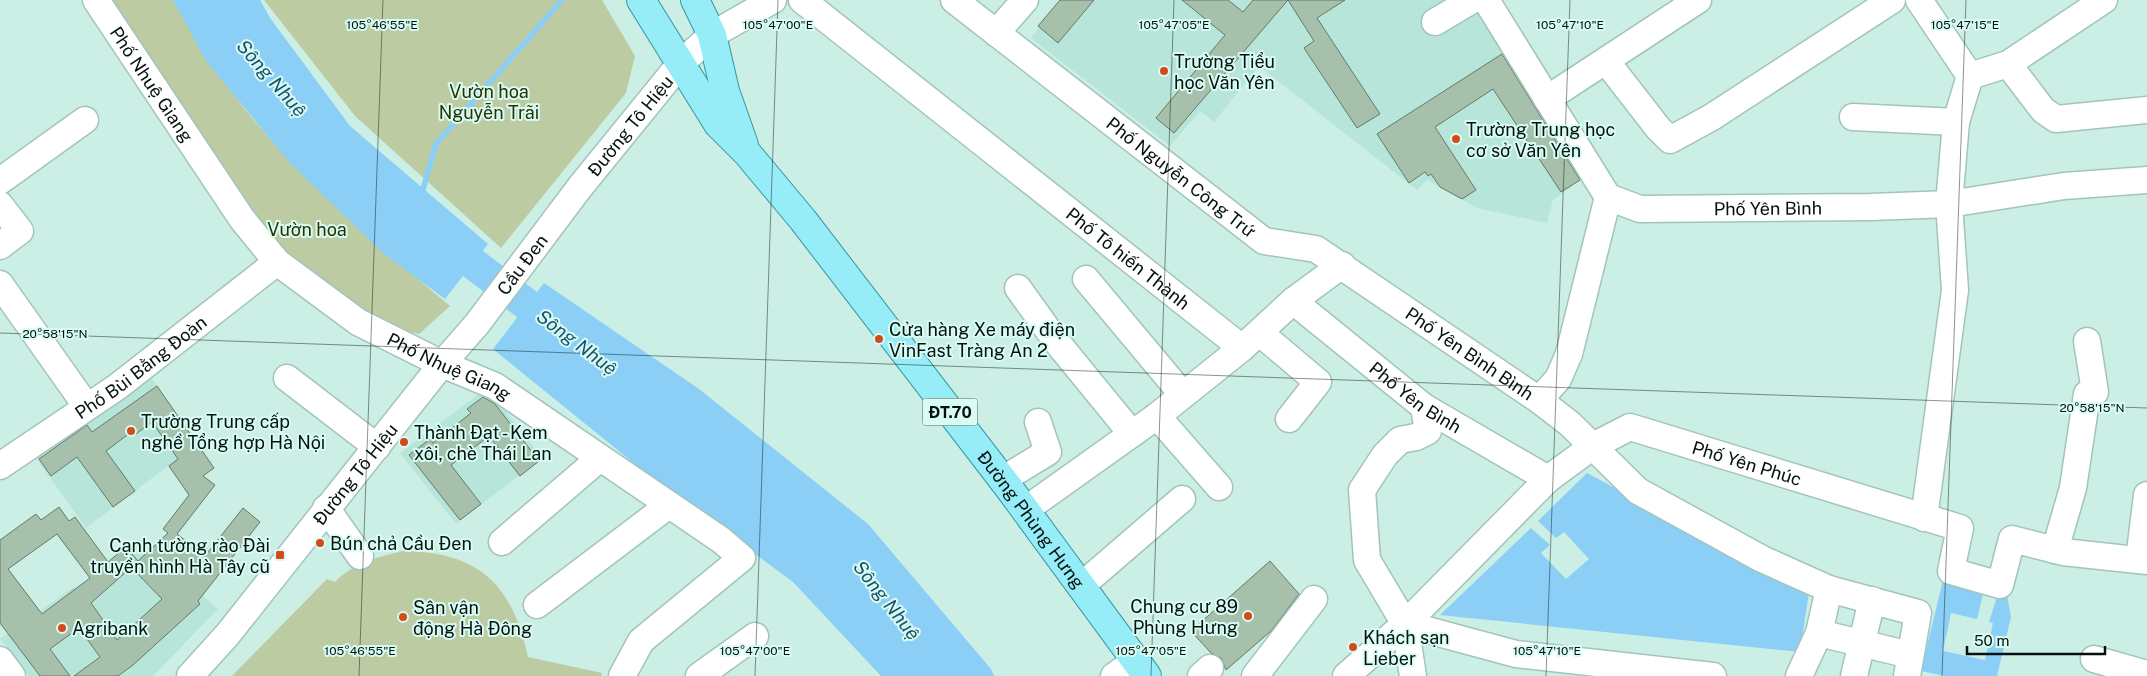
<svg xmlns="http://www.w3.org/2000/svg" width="2147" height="676" font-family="'Public Sans',sans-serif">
	<rect width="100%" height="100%" fill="#cbeee5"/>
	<path fill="#b8e5da" d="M1060 0H1471L1586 176 1553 200 1547 223 1477 208 1427 180 1417 190 1259 66 1214 122 1200 111 1170 146 1031 38Z
		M150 376 214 468 185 489 168 466 86 528 36 458Z
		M484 390 492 393 542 458 456 524 400 453Z
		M145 537 161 558 218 609 153 676H29L0 639 74 587 76 590Z"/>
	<path fill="#bdcba3" d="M100 0H173C199 41 223 83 254 120 311 189 381 248 450 306L419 334 362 321 282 258Z
		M264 0H602L635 56 626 93 501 248 355 116Z
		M403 551C479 552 512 584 528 657L602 673 601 676H232L327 579 335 582C353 563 378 557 403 551Z"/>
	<path fill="#8bcff7" d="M173 0H260L270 18 350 126 488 244 445 299 384 254 291 164 206 61Z
		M544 283 699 389 868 524 991 669 994 676H881L793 582 641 469 493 349Z
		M1587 473 1809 592 1800 652 1440 615 1531 528 1550 545 1541 553 1566 579 1589 559 1564 532 1556 538 1538 521Z
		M1945 572 1985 586 1977 619 1951 613 1943 651 1985 660 1993 623 1989 622 1999 590 2006 589 2011 617 1997 676H1945L1921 671Z"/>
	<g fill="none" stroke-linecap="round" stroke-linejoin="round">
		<path stroke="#8bcff7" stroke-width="5.5" d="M422 193 436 144 562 0"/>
		<path stroke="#8bcff7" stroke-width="32" d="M438 237 562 331"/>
	</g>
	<path fill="#a7c0ac" stroke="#637a68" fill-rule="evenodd" d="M1060 0H1094L1058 43 1038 26Z
		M1182 0H1228L1243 12 1253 0H1345L1317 18 1380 114 1357 128 1304 48 1314 41 1288 0 1174 133 1156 118 1225 35Z
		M1502 54 1580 180 1561 192 1493 89 1435 127 1476 190 1462 199 1440 187 1431 174 1428 176 1425 172 1409 183 1377 134Z
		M157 386 214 468 203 476 215 485 177 534 205 556 243 508 260 522 198 601 200 604 133 665 118 676H74L100 657 79 628 50 649 70 676H40L0 623V540L36 514 41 520 59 507 69 521 75 517 108 562 126 547 138 561 168 533 163 529 189 495 169 466 178 459 152 422 136 434 134 430 106 451 135 491 113 507 77 457 51 476 39 459 87 425 92 432ZM57 534 90 578 42 614 8 569ZM136 563 131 567 162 599 117 640 91 603Z
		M483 397 495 404 539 461 520 476 489 436 451 465 481 504 460 520 409 455 430 439 433 443 471 413 467 409Z
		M1270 561 1299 594 1271 631 1226 670 1221 658 1211 653 1191 631Z"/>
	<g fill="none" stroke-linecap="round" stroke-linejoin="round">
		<defs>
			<g id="minor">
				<path id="s1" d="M96 0 242 219 277 262 358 322 442 364 495 386 721 540 742 558 641 641 622 676"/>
				<path id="s2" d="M802 0 1242 348"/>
				<path id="s3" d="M954 0 1264 241 1316 249 1539 400 1570 424 1638 491 1762 559 1829 589 1918 613 1907 676"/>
				<path d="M1486 0 1608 197"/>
				<path d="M1919 0 1970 76"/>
				<path d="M1435 22 1472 0"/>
				<path d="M996 33 1025 0"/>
				<path d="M1606 61 1658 128 1670 140 1712 117 1892 0"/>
				<path d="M2008 64 2043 110 2056 119 2147 110"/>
				<path d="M1970 76 2008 64 2104 0"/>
				<path d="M1547 99 1698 0"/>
				<path d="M1853 117 1956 122"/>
				<path d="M0 181 85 120"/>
				<path id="s4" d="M1608 197 1640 209 1871 207 1949 204 2064 186 2147 180"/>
				<path d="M0 205 20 231 0 246"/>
				<path d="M1086 279 1183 395"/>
				<path d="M0 284 87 407"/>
				<path d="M1018 288 1056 341 1132 434"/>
				<path id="s5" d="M1293 301 1424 407 1548 479"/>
				<path d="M1260 333 1318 382 1289 419"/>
				<path d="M287 378 377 447"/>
				<path d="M1539 400 1558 379 1569 354 1608 197"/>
				<path d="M1157 416 1219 487"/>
				<path id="s6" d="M0 466 117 387 277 262"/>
				<path d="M1002 480 1048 452 1038 422"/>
				<path d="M326 508 360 556"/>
				<path d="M1025 510 1157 416 1242 348 1293 301 1342 265"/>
				<path d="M1924 518 1955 290 1949 204 1956 122 1970 76"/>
				<path d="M502 542 600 458"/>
				<path d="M2055 550 2073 488 2087 394 2095 392 2087 341"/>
				<path d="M2139 560 2147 495"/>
				<path d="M1081 586 1182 499"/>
				<path d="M537 605 669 505"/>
				<path d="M1405 624 1516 654 1713 676"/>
				<path d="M1819 633 1910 655"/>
				<path d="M2094 659 2147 674"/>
				<path d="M0 660 12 676"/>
				<path id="s7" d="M190 676 228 634 442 364 477 324 580 187 680 64 712 35 773 0"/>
				<path d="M699 676 755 636"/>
				<path d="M1114 676 1135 661"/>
				<path d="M1201 676 1210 668"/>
				<path d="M1255 676 1314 599"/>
				<path id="s8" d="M1346 676 1405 624 1548 479 1593 446 1630 427 1960 528 1951 571 2000 585 2012 539 2063 552 2147 561"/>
				<path d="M1413 676 1405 624 1367 560 1362 490 1385 455 1400 440 1416 437 1428 431 1424 407"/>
				<path d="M1799 676 1819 633 1829 589"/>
				<path d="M1854 676 1872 600"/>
			</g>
			<g id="major">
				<path id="s9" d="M641 0 718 124 747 153 803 220 1009 488 1147 676"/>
				<path d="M695 0 712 35 725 91 744 145"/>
			</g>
		</defs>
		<use href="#minor" stroke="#a2c4bc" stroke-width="29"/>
		<use href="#major" stroke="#3697a2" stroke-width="30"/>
		<use href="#minor" stroke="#fff" stroke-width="26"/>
		<use href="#major" stroke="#96ecf7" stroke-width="28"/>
	</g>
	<path fill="none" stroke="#06120f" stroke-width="1" stroke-opacity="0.45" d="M0 333 2147 408M359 676 383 0M755 676 778 0M1151 676 1174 0M1546 676 1570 0M1942 676 1966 0"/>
	<g fill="#d24b19" stroke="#d8fcf3" stroke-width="2">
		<circle cx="1164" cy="71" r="5"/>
		<circle cx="1456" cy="139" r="5"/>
		<circle cx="879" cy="339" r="5"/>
		<circle cx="131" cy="431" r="5"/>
		<circle cx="404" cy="442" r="5"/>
		<circle cx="320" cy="543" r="5"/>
		<rect x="275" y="550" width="10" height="10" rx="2.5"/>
		<circle cx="1248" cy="616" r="5"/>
		<circle cx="403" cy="617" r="5"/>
		<circle cx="62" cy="628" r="5"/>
		<circle cx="1353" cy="647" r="5"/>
	</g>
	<g text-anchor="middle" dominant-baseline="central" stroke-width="4" stroke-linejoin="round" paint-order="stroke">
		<rect fill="#d8fcf3" stroke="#455853" stroke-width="1" x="922.5" y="398.5" width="55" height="27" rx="4"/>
		<g font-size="16" font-weight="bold" fill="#06120f">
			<text x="950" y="412">ĐT.70</text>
		</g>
		<g font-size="18" fill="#06120f" stroke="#d8fcf3" text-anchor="start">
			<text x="1174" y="61">Trường Tiểu<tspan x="1174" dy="21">học Văn Yên</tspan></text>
			<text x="1466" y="129">Trường Trung học<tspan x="1466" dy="21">cơ sở Văn Yên</tspan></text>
			<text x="889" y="329">Cửa hàng Xe máy điện<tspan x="889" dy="21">VinFast Tràng An 2</tspan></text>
			<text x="141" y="421">Trường Trung cấp<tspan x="141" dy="21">nghề Tổng hợp Hà Nội</tspan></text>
			<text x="414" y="432">Thành Đạt - Kem<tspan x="414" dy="21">xôi, chè Thái Lan</tspan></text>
			<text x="330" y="543">Bún chả Cầu Đen</text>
			<text x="270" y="545" text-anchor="end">Cạnh tường rào Đài<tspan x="270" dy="21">truyền hình Hà Tây cũ</tspan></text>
			<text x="1238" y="606" text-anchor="end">Chung cư 89<tspan x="1238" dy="21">Phùng Hưng</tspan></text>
			<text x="413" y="607">Sân vận<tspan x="413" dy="21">động Hà Đông</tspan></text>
			<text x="72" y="628">Agribank</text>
			<text x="1363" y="637">Khách sạn<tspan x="1363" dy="21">Lieber</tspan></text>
		</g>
		<g font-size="18" fill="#06120f" stroke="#d8fcf3">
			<text stroke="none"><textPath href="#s1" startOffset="101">Phố Nhuệ Giang</textPath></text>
			<text stroke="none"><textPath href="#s7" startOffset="705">Đường Tô Hiệu</textPath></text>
			<text stroke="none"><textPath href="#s3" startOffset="288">Phố Nguyễn Công Trứ</textPath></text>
			<text stroke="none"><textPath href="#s4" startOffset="162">Phố Yên Bình</textPath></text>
			<text stroke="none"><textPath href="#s2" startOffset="416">Phố Tô hiến Thành</textPath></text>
			<text stroke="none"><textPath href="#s7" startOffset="529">Cầu Đen</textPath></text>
			<text stroke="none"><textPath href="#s3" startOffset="631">Phố Yên Bình Bình</textPath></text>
			<text stroke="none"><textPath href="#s6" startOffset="172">Phố Bùi Bằng Đoàn</textPath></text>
			<text stroke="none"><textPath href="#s1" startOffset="521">Phố Nhuệ Giang</textPath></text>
			<text stroke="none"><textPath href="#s5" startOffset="156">Phố Yên Bình</textPath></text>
			<text stroke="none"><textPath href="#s8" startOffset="502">Phố Yên Phúc</textPath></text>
			<text stroke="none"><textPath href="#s7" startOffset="261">Đường Tô Hiệu</textPath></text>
			<text stroke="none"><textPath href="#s9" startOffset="651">Đường Phùng Hưng</textPath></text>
		</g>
		<g font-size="18" fill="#263200" stroke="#d8fcf3">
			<text x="489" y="91">Vườn hoa<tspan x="489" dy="21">Nguyễn Trãi</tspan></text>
			<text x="307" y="229">Vườn hoa</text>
		</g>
		<g font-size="19" font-style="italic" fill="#1c516d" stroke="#d8fcf3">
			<text transform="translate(272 78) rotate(49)">Sông Nhuệ</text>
			<text transform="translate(577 342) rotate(37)">Sông Nhuệ</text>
			<text transform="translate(887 600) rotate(52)">Sông Nhuệ</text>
		</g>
	</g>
	<g font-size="12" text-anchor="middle" fill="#06120f" stroke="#d8fcf3" stroke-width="4" stroke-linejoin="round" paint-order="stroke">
		<text x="382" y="29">105°46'55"E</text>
		<text x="778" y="29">105°47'00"E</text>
		<text x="1174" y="29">105°47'05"E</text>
		<text x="1570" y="29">105°47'10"E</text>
		<text x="1965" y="29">105°47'15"E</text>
		<text x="55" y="338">20°58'15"N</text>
		<text x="2092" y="412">20°58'15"N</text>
		<text x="360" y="655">105°46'55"E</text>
		<text x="755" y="655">105°47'00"E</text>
		<text x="1151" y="655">105°47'05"E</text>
		<text x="1547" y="655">105°47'10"E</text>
	</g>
	<path d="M1967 646v8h138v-8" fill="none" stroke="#06120f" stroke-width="2.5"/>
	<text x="1974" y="646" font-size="15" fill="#06120f" stroke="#d8fcf3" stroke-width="4" paint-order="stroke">50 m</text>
</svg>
